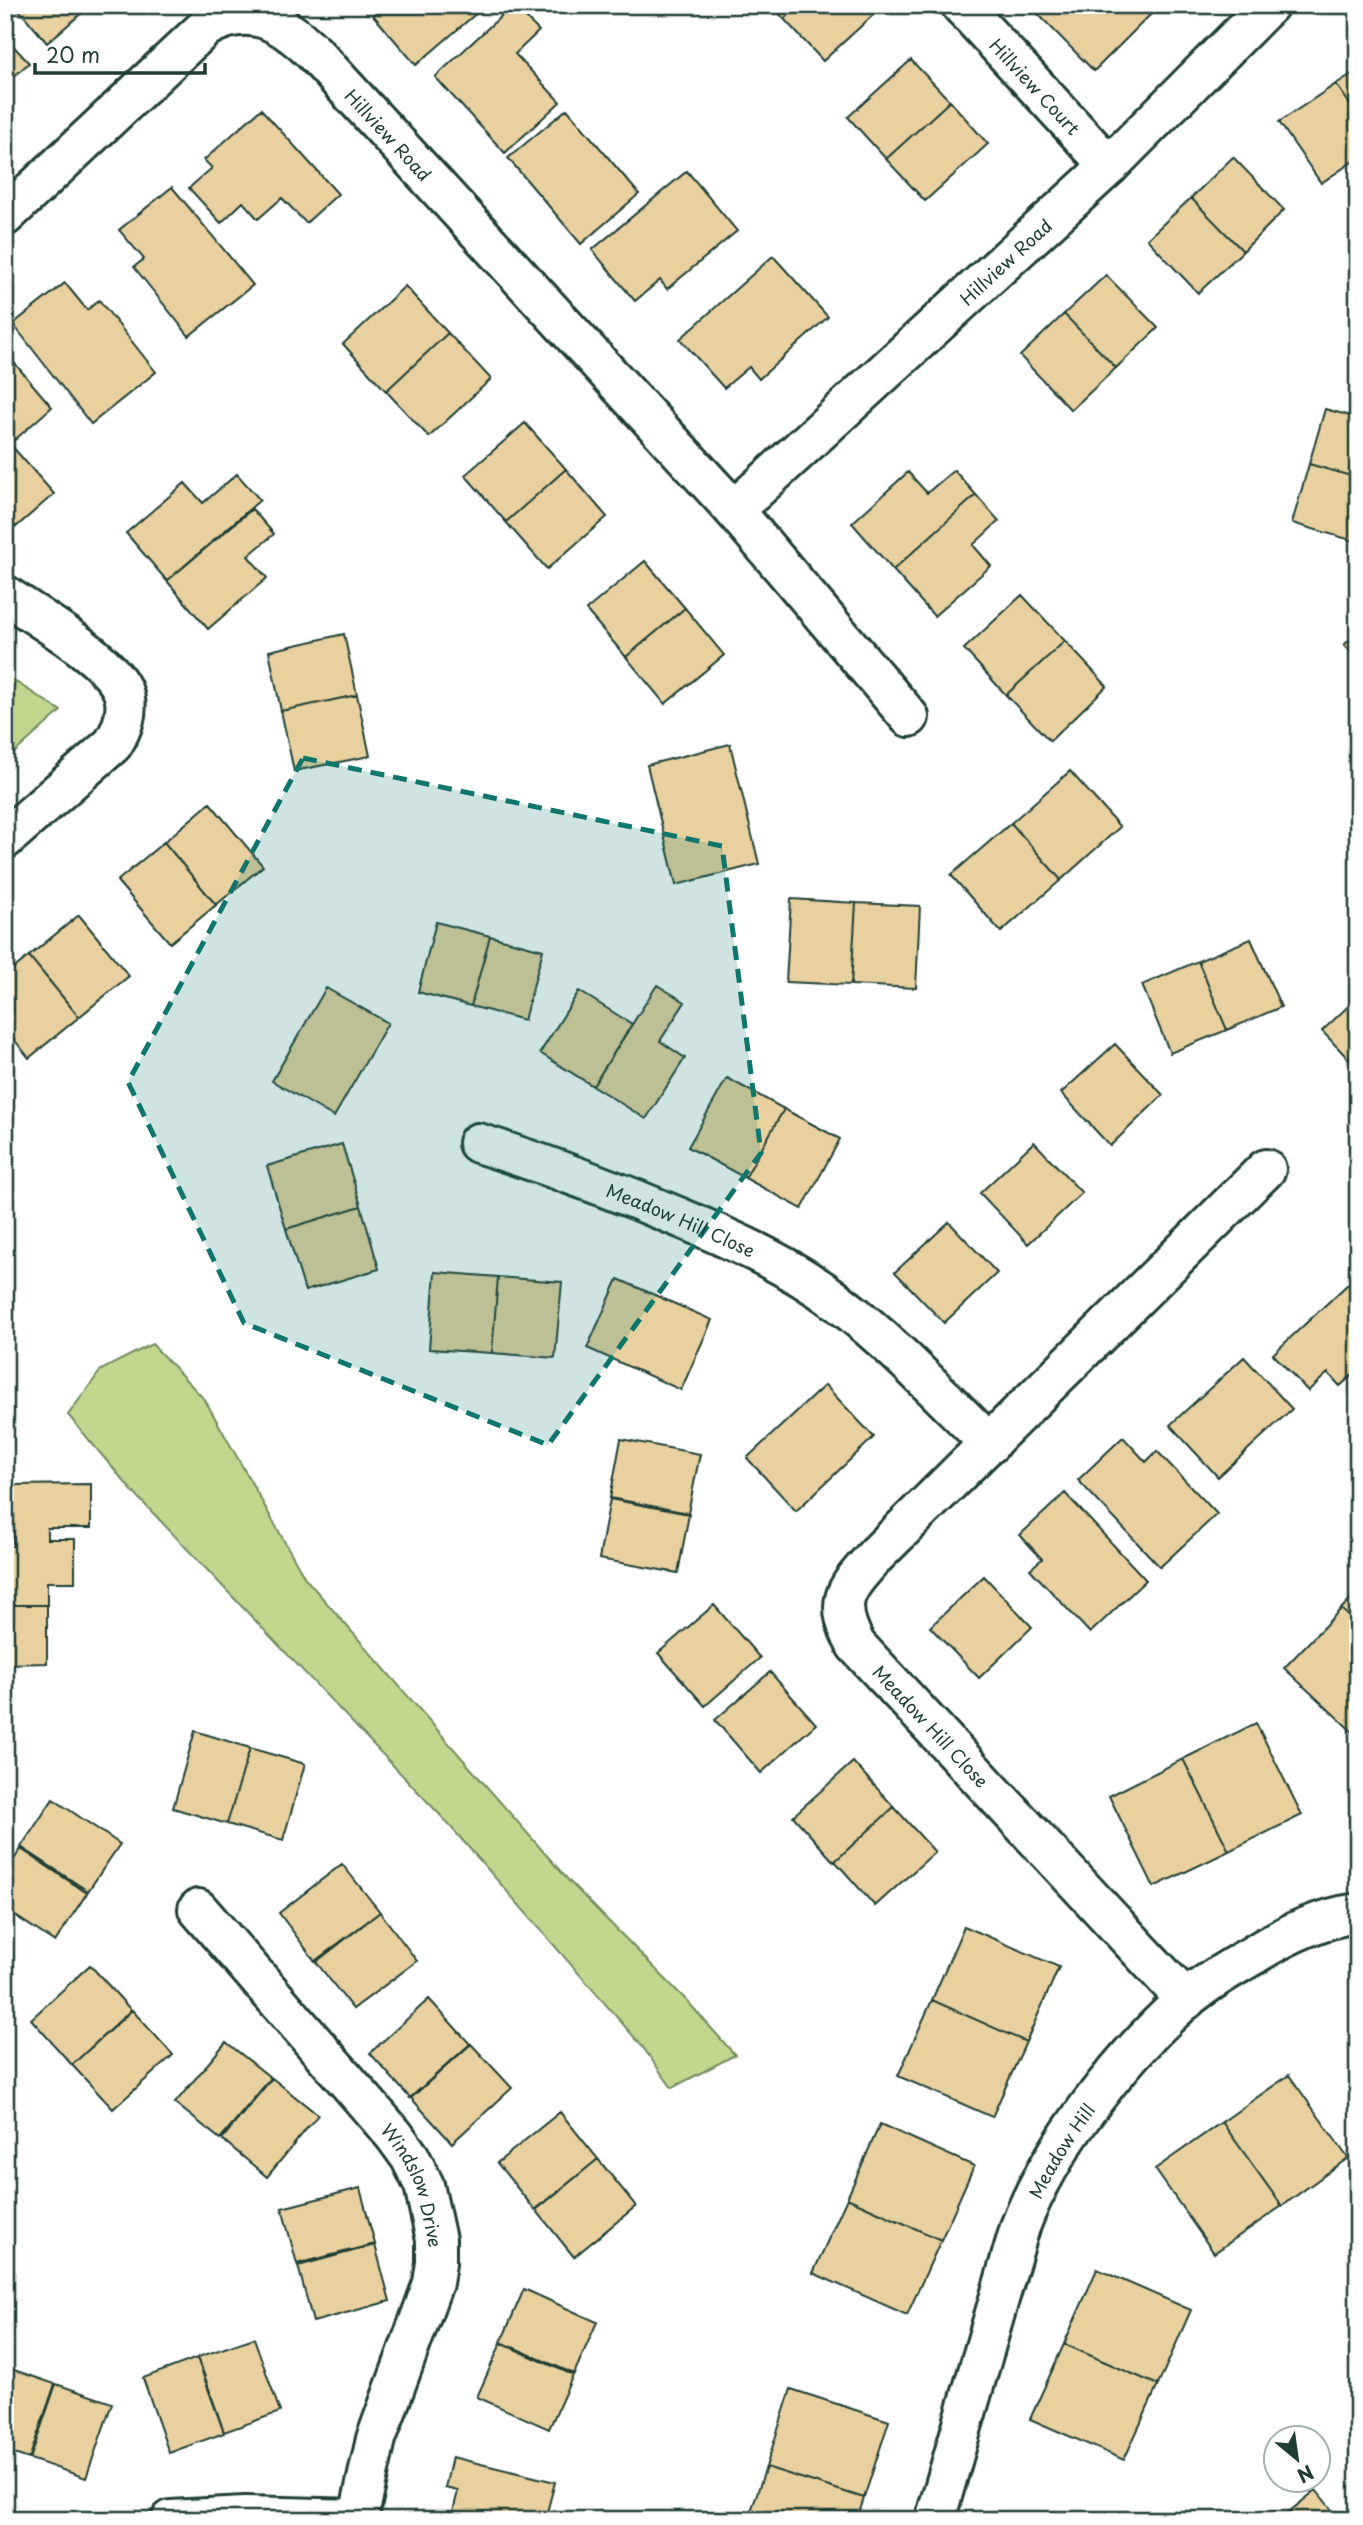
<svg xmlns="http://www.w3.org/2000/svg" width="1363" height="2525" font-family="'Playpen Sans',sans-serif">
	<rect width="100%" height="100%" fill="#fff"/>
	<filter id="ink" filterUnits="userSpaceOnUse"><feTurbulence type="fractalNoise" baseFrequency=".0143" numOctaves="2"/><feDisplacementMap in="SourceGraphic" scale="14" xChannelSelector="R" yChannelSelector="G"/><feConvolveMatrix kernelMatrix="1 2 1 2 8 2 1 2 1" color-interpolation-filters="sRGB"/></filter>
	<g filter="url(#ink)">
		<path fill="#c1d78d" stroke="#708a60" stroke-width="2" d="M5 675 61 711 5 761Z
			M152 1344 205 1400 305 1578 569 1881 689 2003 735 2055 672 2088 642 2046 443 1818 133 1492 68 1415 101 1370Z"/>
		<path fill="#e9d19f" stroke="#1f3d34" stroke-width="2" d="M15 5H91L47 43Z
			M385 5H486L416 65 373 15Z
			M513 5 539 31 515 54 560 102 505 153 435 77Z
			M772 5H799L784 19Z
			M799 5H884L823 61 784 19Z
			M1047 5H1160L1094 71 1038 14Z
			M5 37 29 63 5 84Z
			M911 60 950 101 886 159 848 117Z
			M1358 70V116L1336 84Z
			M1336 84 1358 116V158L1321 183 1279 122Z
			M950 101 988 144 925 201 886 159Z
			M261 109 338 194 306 223 282 198 258 219 243 202 221 223 189 188 212 168 204 160Z
			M567 109 639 194 581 244 508 158Z
			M1233 157 1284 210 1243 251 1191 198Z
			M687 171 737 231 667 289 660 280 635 301 592 250Z
			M172 187 253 285 189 336 134 267 144 259 119 230Z
			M1191 198 1243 251 1198 293 1147 239Z
			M773 256 828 317 759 379 749 367 724 388 680 339Z
			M1106 275 1158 328 1116 368 1064 314Z
			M65 283 87 310 99 300 156 372 91 424 13 324Z
			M405 286 448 333 386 391 343 344Z
			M1064 314 1116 368 1071 410 1020 356Z
			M448 333 491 379 429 437 386 391Z
			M5 352 52 407 10 444 54 494 16 527 5 515Z
			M1325 409 1358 418V478L1309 464Z
			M525 423 566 469 506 522 465 475Z
			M1309 464 1358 478V542L1292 523Z
			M566 469 607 517 547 569 506 522Z
			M954 470 976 495 893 570 852 523 908 472 927 493Z
			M237 474 260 500 167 581 126 533 185 483 203 503Z
			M976 495 999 521 973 545 991 566 934 616 893 570Z
			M252 509 274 534 248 556 267 578 208 629 167 581Z
			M645 561 685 608 626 657 586 610Z
			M1022 595 1065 641 1006 695 964 649Z
			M685 608 724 655 665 704 626 657Z
			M1358 632V659L1344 645Z
			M344 634 357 695 281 711 269 651Z
			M1065 641 1107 686 1050 741 1006 695Z
			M357 695 370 756 294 771 281 711Z
			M730 744 759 864 676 885 647 765Z
			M1070 771 1120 827 1061 880 1011 823Z
			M210 803 263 866 216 905 164 842Z
			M1011 823 1061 880 1001 932 951 875Z
			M164 842 216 905 170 943 117 881Z
			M791 899 856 903 851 985 786 982Z
			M856 903 920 906 916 988 851 985Z
			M79 915 129 976 79 1017 29 956Z
			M436 922 490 936 471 1006 418 992Z
			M490 936 543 950 524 1020 471 1006Z
			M1251 939 1281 1007 1227 1030 1198 961Z
			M29 956 79 1017 29 1058 5 1028V976Z
			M1198 961 1227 1030 1170 1053 1142 985Z
			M657 985 685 1002 660 1041 685 1058 646 1119 593 1086Z
			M326 988 388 1023 334 1117 272 1081Z
			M579 991 632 1024 593 1086 540 1053Z
			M1358 997V1069L1322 1031Z
			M1115 1044 1163 1095 1110 1146 1061 1093Z
			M727 1078 784 1109 745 1178 688 1147Z
			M784 1109 840 1139 802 1209 745 1178Z
			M1034 1142 1082 1193 1028 1244 980 1193Z
			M342 1144 361 1206 286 1229 267 1166Z
			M361 1206 379 1269 305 1291 286 1229Z
			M949 1222 997 1273 944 1323 895 1272Z
			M435 1272 498 1277 492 1353 429 1349Z
			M498 1277 562 1282 555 1358 492 1353Z
			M618 1279 712 1320 681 1390 587 1348Z
			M1348 1284 1358 1294V1370L1340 1386 1328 1373 1308 1391 1273 1354Z
			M1244 1357 1292 1409 1218 1477 1170 1425Z
			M825 1385 874 1437 796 1511 747 1458Z
			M1123 1437 1146 1462 1157 1451 1217 1514 1160 1567 1078 1480Z
			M621 1439 700 1454 688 1513 610 1498Z
			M91 1484V1528H47V1539H75V1582H47V1605H5V1546H13V1485Z
			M1065 1493 1146 1580 1090 1633 1030 1569 1042 1559 1020 1535Z
			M610 1499 689 1514 678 1573 599 1559Z
			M984 1576 1032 1627 979 1678 930 1627Z
			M1358 1591V1624L1341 1609Z
			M5 1605H47V1663L5 1664Z
			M714 1605 760 1658 705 1706 658 1653Z
			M1341 1609 1358 1624V1737L1284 1668Z
			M770 1672 816 1724 761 1773 715 1720Z
			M1256 1723 1302 1815 1229 1851 1183 1759Z
			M195 1731 250 1748 227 1824 173 1808Z
			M250 1748 305 1764 283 1840 227 1824Z
			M1183 1759 1229 1851 1154 1887 1109 1796Z
			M853 1762 894 1807 834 1862 793 1816Z
			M53 1799 120 1844 88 1891 21 1847Z
			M894 1807 935 1852 875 1906 835 1861Z
			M21 1849 87 1893 55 1942 5 1909V1873Z
			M342 1864 380 1912 315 1961 279 1913Z
			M380 1912 417 1961 353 2009 316 1962Z
			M964 1926 1059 1967 1026 2042 932 2000Z
			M90 1965 131 2010 72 2065 31 2019Z
			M429 1999 470 2044 410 2098 370 2053Z
			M932 2000 1026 2042 992 2117 898 2076Z
			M132 2010 173 2055 113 2109 72 2065Z
			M226 2042 271 2078 220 2139 175 2103Z
			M471 2044 512 2088 452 2143 411 2098Z
			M1289 2075 1348 2158 1282 2206 1222 2122Z
			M272 2078 318 2115 267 2177 222 2139Z
			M560 2112 598 2159 535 2210 497 2163Z
			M1222 2122 1282 2206 1214 2253 1155 2169Z
			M880 2124 974 2166 941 2240 847 2198Z
			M598 2159 636 2206 574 2257 536 2210Z
			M360 2188 375 2244 297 2264 282 2208Z
			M847 2198 941 2240 907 2315 813 2273Z
			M375 2245 390 2301 313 2322 298 2266Z
			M1097 2269 1191 2310 1158 2385 1064 2344Z
			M524 2289 597 2322 574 2374 501 2342Z
			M254 2338 280 2412 224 2432 198 2357Z
			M501 2343 573 2375 549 2429 477 2397Z
			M1064 2344 1158 2385 1124 2460 1030 2419Z
			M197 2358 224 2433 169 2453 143 2378Z
			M5 2367 55 2384 29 2459 5 2451Z
			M56 2384 112 2403 86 2478 30 2459Z
			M791 2389 889 2421 864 2498 766 2467Z
			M452 2457 555 2482 545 2520H451L458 2491 445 2488Z
			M766 2467 864 2498 857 2520H748Z
			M1316 2490 1340 2520H1279Z"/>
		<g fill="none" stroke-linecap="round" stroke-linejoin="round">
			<defs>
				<g id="minor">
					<path id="s1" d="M961 5 1109 166"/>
					<path id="s2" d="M5 216 206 27C250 2 281 21 314 53L734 510 909 717"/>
					<path id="s3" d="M734 510 1109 166 1269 5"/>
					<path d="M5 595C35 616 111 659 123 692 130 711 122 729 113 744L5 839"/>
					<path id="s4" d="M478 1143C548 1165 615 1190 683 1219 737 1242 791 1266 838 1302 893 1344 941 1396 990 1444"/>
					<path id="s5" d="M198 1909 394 2135 410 2157 424 2185 436 2240V2263L433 2283 376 2439 358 2520"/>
					<path d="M1186 2000 856 1645C833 1601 845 1590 875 1556L1266 1169"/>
					<path d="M171 2520 245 2516 358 2519"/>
					<path id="s6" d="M935 2520 1020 2227C1049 2149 1122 2056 1184 2001 1205 1983 1231 1968 1255 1954 1287 1934 1320 1918 1358 1913"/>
				</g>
			</defs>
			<use href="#minor" stroke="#1f3d34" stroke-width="44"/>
			<use href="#minor" stroke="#fff" stroke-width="38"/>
		</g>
	</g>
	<path fill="#0f766e" fill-opacity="0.2" stroke="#0f766e" stroke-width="5" stroke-dasharray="14 9" stroke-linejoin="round" d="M303 758 722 846 761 1153 548 1445 244 1323 128 1082Z"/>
	<g text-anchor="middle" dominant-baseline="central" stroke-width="7" stroke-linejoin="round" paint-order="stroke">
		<g font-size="18" fill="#1f3d34" stroke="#fff">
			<text stroke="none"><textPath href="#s1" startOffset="110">Hillview Court</textPath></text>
			<text stroke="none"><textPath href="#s2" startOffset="508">Hillview Road</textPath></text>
			<text stroke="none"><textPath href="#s3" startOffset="368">Hillview Road</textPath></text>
			<text stroke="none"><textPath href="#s4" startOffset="217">Meadow Hill Close</textPath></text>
			<text transform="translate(931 1726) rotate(47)">Meadow Hill Close</text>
			<text stroke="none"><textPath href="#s6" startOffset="392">Meadow Hill</textPath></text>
			<text stroke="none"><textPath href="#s5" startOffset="354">Windslow Drive</textPath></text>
		</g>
	</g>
	<rect width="1363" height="2525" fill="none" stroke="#fff" stroke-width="28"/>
	<rect x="14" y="14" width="1335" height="2497" fill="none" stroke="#1f3d34" stroke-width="2.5" filter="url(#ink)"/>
	<g transform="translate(1297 2459) rotate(151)"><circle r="33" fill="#ffffff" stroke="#a5b1ae" stroke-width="2"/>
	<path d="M0-5L12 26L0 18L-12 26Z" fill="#1f3d34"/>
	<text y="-10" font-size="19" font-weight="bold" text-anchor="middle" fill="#1f3d34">N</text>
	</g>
	<path d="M35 63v10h170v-10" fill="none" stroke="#1f3d34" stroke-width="3.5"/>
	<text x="46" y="63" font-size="21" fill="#1f3d34" stroke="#ffffff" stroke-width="5" paint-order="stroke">20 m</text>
</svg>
